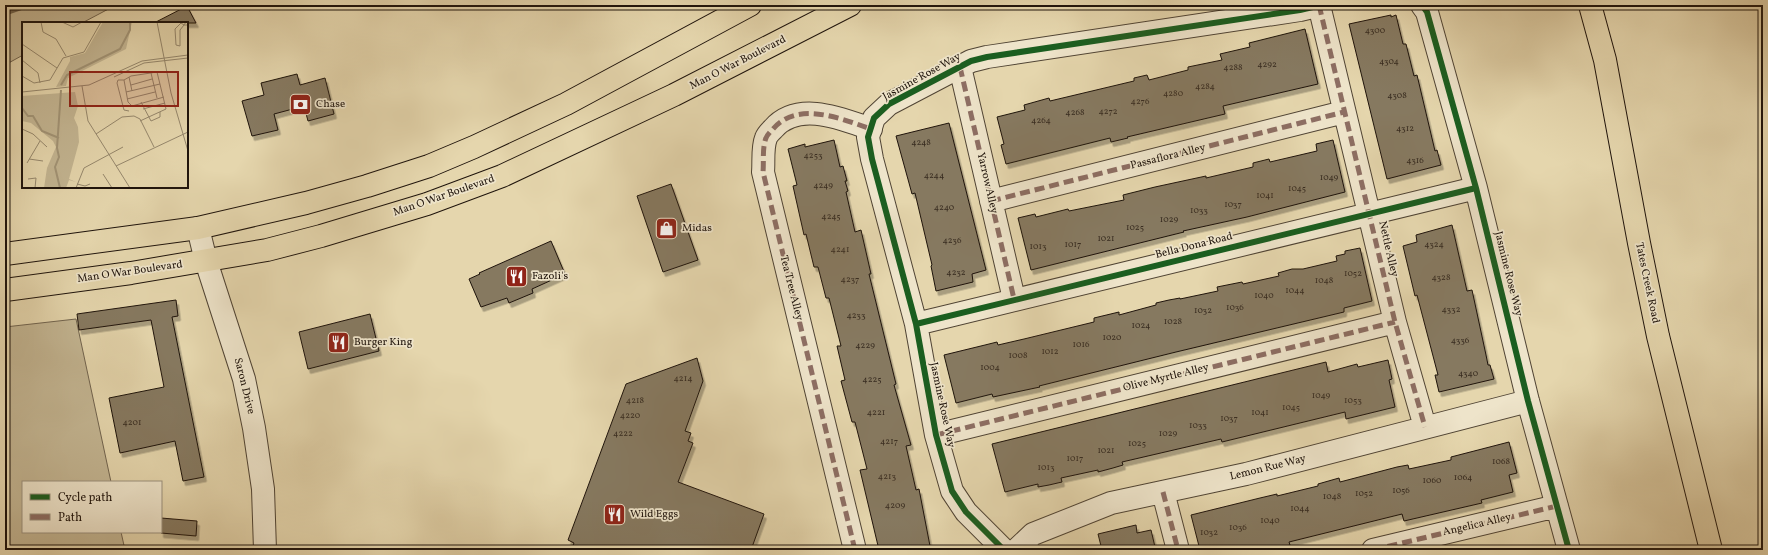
<svg xmlns="http://www.w3.org/2000/svg" width="1768" height="555" font-family="Vollkorn,serif">
	<defs>
		<filter id="shadow"><feDropShadow dx="2.5" dy="4.5" stdDeviation="0" flood-color="#0004"/></filter>
	</defs>
	<rect width="100%" height="100%" fill="#e5d6ad"/>
	<filter id="stains"><feTurbulence type="fractalNoise" baseFrequency=".005" numOctaves="4"/><feColorMatrix values="0 0 0 0 .2 0 0 0 0 .09 0 0 0 0 .02 0 0 0 .5 -.17"/></filter>
	<radialGradient id="worn" r=".72"><stop offset=".6" stop-color="#630" stop-opacity="0"/><stop offset="1" stop-color="#630" stop-opacity=".3"/></radialGradient>
	<path fill="#c3b592" stroke="#71644f" d="M5 5H116L82 23H23V55L5 65Z
		M76 319 111 482H23V532H121L125 550H5V327Z"/>
	<g fill="none" stroke-linecap="round" stroke-linejoin="round">
		<path stroke="#6e614c" stroke-width="5.5" d="M5 13 28 5"/>
	</g>
	<path fill="#867960" stroke="#1f140c" filter="url(#shadow)" d="M187 6 196 23H154Z
		M1391 15V17L1396 15 1403 44H1406L1414 76 1417 75 1435 151 1437 150 1441 165 1387 179 1349 24Z
		M1305 29 1318 84 1223 106 1225 114 1127 137 1128 138 1111 142 1110 138 1006 164 1001 145 1004 144 997 117 1025 110 1024 105 1049 98 1050 101 1134 81V78L1147 75 1149 80 1188 70V67L1222 60 1220 54 1250 47 1249 43Z
		M297 74 300 85 325 78 334 114 308 121 304 106 274 114 278 130 252 136 242 101 264 95 261 83Z
		M949 123 986 270 972 274 973 282 936 291 931 266 932 265 915 193 912 194 909 183 896 136Z
		M834 140 840 167 843 166 847 181H845L848 191 846 192 855 232 861 230 871 274H869L896 384 894 385 911 445 906 446 916 490 919 489 930 546 914 550H879L860 470 867 469 855 422H852L841 381 845 380 837 346H841L829 298H826L818 267H814L806 234 804 235 793 186 797 185 788 149 805 144V147Z
		M1333 140 1345 192 1247 217 1183 231 1184 232 1031 270 1018 218 1035 214 1036 217 1068 209 1069 211 1124 200 1123 195 1155 187 1206 176V178L1253 167V163L1269 159 1270 162 1317 151 1316 144Z
		M671 184 698 260 663 272 637 196Z
		M1452 225 1467 291 1472 290 1486 355 1488 365H1490L1494 379 1439 392 1435 375H1438L1417 295 1415 296 1403 246 1417 242 1416 235Z
		M551 241 565 274 532 289 533 293 509 303 507 298 481 307 469 279 480 274 479 273Z
		M1360 248 1372 301 1344 308V312L1176 352 1039 386 1040 387 993 397 992 394 956 403 944 355 985 345 997 342 998 345 1024 339 1094 322V318L1119 312V315L1156 305V303L1169 300 1180 298V299L1218 291 1217 287 1242 282 1243 284 1279 276 1278 273 1292 269H1303L1337 261 1336 256 1345 254V251Z
		M176 300 178 316 172 317 204 477 183 481 175 441 120 453 109 398 164 387 151 320 79 330 77 314Z
		M370 314 379 351 308 369 299 332Z
		M697 358 703 381 685 431 691 433 688 441 693 443 678 482 764 514 751 550H571L574 543 568 540 626 384Z
		M1388 360 1392 379 1389 380 1395 407 1346 419 1345 412 1222 442 1221 439 1122 462 1123 465 1113 468 1098 472V470L1061 478 1062 482 1049 485 1038 487V484L1005 492 992 444 1326 362 1328 372 1357 364 1358 367Z
		M1509 442 1517 473 1509 475 1513 492 1481 500 1482 503 1404 521 1402 514 1289 542 1290 545 1271 550H1200L1191 515 1260 498 1277 494V496L1318 486V484L1339 478 1340 482 1397 467 1408 465 1409 469 1451 460V457Z
		M161 518 197 521 196 536 161 533Z
		M1136 525 1137 533 1151 530 1155 547 1143 550H1102L1098 534Z"/>
	<g fill="none" stroke-linecap="round" stroke-linejoin="round">
		<defs>
			<path id="minor" d="M1319 5 1395 322 1425 427
				M1422 5 1427 12 1476 188 1528 401 1569 550
				M960 67 1014 299
				M991 201 1344 112
				M198 228 206 261 244 379 254 428 263 489 265 550
				M916 324 1476 188
				M936 435 1395 322
				M1163 492 1178 550
				M855 550 763 172C764 162 762 148 766 138 767 135 771 131 773 129 798 100 842 119 871 129
				M1004 550 966 512 952 491 936 435 916 324 872 159 868 137 874 118 889 104 971 61 987 57 1300 10 1321 5
				M1016 550 1033 534 1111 503 1246 474 1528 401
				M1373 550 1557 506"/>
			<path id="major" d="M1590 5 1605 60 1639 243 1658 336 1711 550
				M5 254 198 228 306 203 367 186 429 166 474 147 566 104 750 5
				M5 290 131 273 267 250 321 236 427 204 502 176 674 95 850 5"/>
		</defs>
		<use href="#minor" stroke="#504434" stroke-width="24"/>
		<use href="#major" stroke="#1f140c" stroke-width="24"/>
		<use href="#minor" stroke="#eee4ca" stroke-width="22"/>
		<use href="#major" stroke="#e5d6ad" stroke-width="22"/>
		<path stroke="#8d6e63" stroke-width="5" stroke-dasharray="10 5" stroke-linecap="butt" d="M1319 5 1395 322 1425 427
			M960 67 1014 299
			M991 201 1344 112
			M936 435 1395 322
			M1163 492 1178 550
			M855 550 763 172C764 162 762 148 766 138 767 135 771 131 773 129 798 100 842 119 871 129
			M1373 550 1557 506"/>
		<defs>
			<path id="cycleway" d="M1422 5 1427 12 1476 188 1528 401 1569 550
				M916 324 1476 188
				M1004 550 966 512 952 491 936 435 916 324 872 159 868 137 874 118 889 104 971 61 987 57 1300 10 1321 5"/>
		</defs>
		<use href="#cycleway" stroke="#eee4ca" stroke-width="8"/>
		<use href="#cycleway" stroke="#1b5e20" stroke-width="6"/>
	</g>
	<defs>
		<symbol id="bank-square" viewBox="-11 -11 22 22"><rect x="-9" y="-9" width="18" height="18" rx="4" fill="#8f2418" stroke="#eee4ca"/><path d="M-6-4H6V4H-6ZM0-2.3a2.3 2.3 0 1 0 0 4.6a2.3 2.3 0 1 0 0-4.6Z" fill="#fff"/></symbol>
		<symbol id="shop-square" viewBox="-11 -11 22 22"><rect x="-9" y="-9" width="18" height="18" rx="4" fill="#8f2418" stroke="#eee4ca"/><path d="M-5-2.5h2.3a2.7 3.5 0 0 1 5.4 0H5L5.5 6h-11ZM-1.5-2.5h3a1.5 2.3 0 0 0-3 0Z" fill="#fff"/></symbol>
		<symbol id="restaurant-square" viewBox="-11 -11 22 22"><rect x="-9" y="-9" width="18" height="18" rx="4" fill="#8f2418" stroke="#eee4ca"/><path d="M-5-6h1v4h1v-4h1v4h1v-4h1v5L-1.5 .5V6h-2V.5L-5-1ZM5-6V6H3V1.5H1.5Q1.5-4 5-6Z" fill="#fff"/></symbol>
	</defs>
	<g fill-rule="evenodd">
		<use href="#bank-square" x="288" y="92" width="25" height="25"/>
		<use href="#shop-square" x="654" y="216" width="25" height="25"/>
		<use href="#restaurant-square" x="504" y="264" width="25" height="25"/>
		<use href="#restaurant-square" x="326" y="330" width="25" height="25"/>
		<use href="#restaurant-square" x="602" y="502" width="25" height="25"/>
	</g>
	<g text-anchor="middle" dominant-baseline="central" stroke-width="3.5" stroke-linejoin="round" paint-order="stroke">
		<g font-size="9" fill="#392d21">
			<text x="1375" y="30">4300</text>
			<text x="1389" y="61">4304</text>
			<text x="1267" y="64">4292</text>
			<text x="1233" y="67">4288</text>
			<text x="1205" y="86">4284</text>
			<text x="1173" y="93">4280</text>
			<text x="1397" y="95">4308</text>
			<text x="1140" y="101">4276</text>
			<text x="1108" y="111">4272</text>
			<text x="1075" y="112">4268</text>
			<text x="1041" y="120">4264</text>
			<text x="1405" y="128">4312</text>
			<text x="921" y="142">4248</text>
			<text x="813" y="155">4253</text>
			<text x="1415" y="160">4316</text>
			<text x="934" y="175">4244</text>
			<text x="1329" y="177">1049</text>
			<text x="823" y="185">4249</text>
			<text x="1297" y="188">1045</text>
			<text x="1265" y="195">1041</text>
			<text x="1233" y="204">1037</text>
			<text x="944" y="207">4240</text>
			<text x="1199" y="210">1033</text>
			<text x="831" y="216">4245</text>
			<text x="1169" y="219">1029</text>
			<text x="1135" y="227">1025</text>
			<text x="1106" y="238">1021</text>
			<text x="952" y="240">4236</text>
			<text x="1073" y="244">1017</text>
			<text x="1434" y="244">4324</text>
			<text x="1038" y="246">1013</text>
			<text x="840" y="249">4241</text>
			<text x="956" y="272">4232</text>
			<text x="1353" y="273">1052</text>
			<text x="1441" y="277">4328</text>
			<text x="850" y="279">4237</text>
			<text x="1324" y="280">1048</text>
			<text x="1295" y="290">1044</text>
			<text x="1264" y="295">1040</text>
			<text x="1235" y="307">1036</text>
			<text x="1451" y="309">4332</text>
			<text x="1203" y="310">1032</text>
			<text x="856" y="315">4233</text>
			<text x="1173" y="321">1028</text>
			<text x="1141" y="325">1024</text>
			<text x="1112" y="337">1020</text>
			<text x="1460" y="340">4336</text>
			<text x="1081" y="344">1016</text>
			<text x="865" y="345">4229</text>
			<text x="1050" y="351">1012</text>
			<text x="1018" y="355">1008</text>
			<text x="990" y="367">1004</text>
			<text x="1468" y="373">4340</text>
			<text x="683" y="378">4214</text>
			<text x="872" y="379">4225</text>
			<text x="1321" y="395">1049</text>
			<text x="635" y="400">4218</text>
			<text x="1353" y="400">1053</text>
			<text x="1291" y="407">1045</text>
			<text x="876" y="412">4221</text>
			<text x="1260" y="412">1041</text>
			<text x="630" y="415">4220</text>
			<text x="1229" y="418">1037</text>
			<text x="132" y="422">4201</text>
			<text x="1198" y="425">1033</text>
			<text x="623" y="433">4222</text>
			<text x="1168" y="433">1029</text>
			<text x="889" y="441">4217</text>
			<text x="1137" y="443">1025</text>
			<text x="1106" y="450">1021</text>
			<text x="1075" y="458">1017</text>
			<text x="1501" y="461">1068</text>
			<text x="1046" y="467">1013</text>
			<text x="887" y="476">4213</text>
			<text x="1463" y="477">1064</text>
			<text x="1432" y="480">1060</text>
			<text x="1401" y="490">1056</text>
			<text x="1364" y="493">1052</text>
			<text x="1332" y="496">1048</text>
			<text x="895" y="505">4209</text>
			<text x="1300" y="508">1044</text>
			<text x="1270" y="520">1040</text>
			<text x="1238" y="527">1036</text>
			<text x="1209" y="532">1032</text>
		</g>
		<g font-size="11" fill="#1f140c" stroke="#eee4ca">
			<text transform="translate(738 63) rotate(-27)">Man O War Boulevard</text>
			<text transform="translate(922 77) rotate(-29)">Jasmine Rose Way</text>
			<text transform="translate(1168 157) rotate(-14)">Passaflora Alley</text>
			<text transform="translate(987 183) rotate(77)">Yarrow Alley</text>
			<text transform="translate(444 196) rotate(-19)">Man O War Boulevard</text>
			<text transform="translate(1194 246) rotate(-14)">Bella Dona Road</text>
			<text transform="translate(1388 249) rotate(77)">Nettle Alley</text>
			<text transform="translate(130 272) rotate(-8)">Man O War Boulevard</text>
			<text transform="translate(1508 274) rotate(76)">Jasmine Rose Way</text>
			<text transform="translate(1647 283) rotate(78)">Tates Creek Road</text>
			<text transform="translate(791 288) rotate(76)">Tea Tree Alley</text>
			<text transform="translate(1166 378) rotate(-14)">Olive Myrtle Alley</text>
			<text transform="translate(244 386) rotate(76)">Saron Drive</text>
			<text transform="translate(942 405) rotate(78)">Jasmine Rose Way</text>
			<text transform="translate(1268 468) rotate(-14)">Lemon Rue Way</text>
			<text transform="translate(1477 525) rotate(-13)">Angelica Alley</text>
		</g>
		<g font-size="11" fill="#1f140c" stroke="#eee4ca" text-anchor="start">
			<text x="316" y="104">Chase</text>
			<text x="682" y="228">Midas</text>
			<text x="532" y="276">Fazoli's</text>
			<text x="354" y="342">Burger King</text>
			<text x="630" y="514">Wild Eggs</text>
		</g>
	</g>
	<g transform="translate(22 22)">
		<rect width="166" height="166" fill="#e5d6ad"/>
		<path d="M81 0H110L104 27 46 56 44 64 34 65 48 39V35L63 31ZM53 70 56 84 52 96 56 105 57 120 47 157 54 160 47 158 44 166H22L25 146 34 125 31 119 9 101 0 99V74Z" fill="#c3b592"/>
		<path fill="none" stroke="#a29476" stroke-width="2" d="M39 63 45 53 98 27 108 8V0M0 86 6 94H11L20 109 37 116M38 166 33 145 37 135 35 126 39 68"/>
		<path fill="none" stroke="#96886d" stroke-width="1" d="M19 0 21 10 34 17 44 34M40 0 51 5 60 0M135 0 149 71 166 129M164 0 162 3 158 8V24L154 23 153 7 159 1 162 3H166M0 22 35 46M0 38 16 51 18 61M129 51 135 76M0 54 12 61 28 58 41 36 62 30 79 0M92 55 122 41 166 36M107 55 110 69M102 58H96L95 61 102 88 107 89M109 63 130 57M60 64 66 99 108 166M0 70 67 63 120 39 166 33M104 70 138 62M105 77 133 70M119 80 129 99 138 95V90M110 84 106 80 102 58 109 54 135 50 144 87 118 99M110 84 142 75M121 87 143 81M0 107 11 112 25 125M74 112 100 95 112 94 118 97 132 125M7 137 21 139M5 141 18 119M94 144 166 110M81 152 90 166M6 157 14 156 13 166M55 162 63 164 68 162M54 166 62 146 101 125"/>
		<path fill="#8f2418" fill-opacity="0.15" stroke="#8f2418" stroke-width="2" d="M48 50H156V84H48Z"/>
		<rect width="166" height="166" fill="none" stroke="#1f140c" stroke-width="2"/>
	</g>
	<rect width="1768" height="555" fill="none" stroke="#e5d6ad" stroke-width="20"/>
	<rect x="6" y="6" width="1756" height="543" fill="none" stroke="#1f140c" stroke-width="2"/>
	<rect x="10" y="10" width="1748" height="535" fill="none" stroke="#1f140c"/>
	<rect x="22" y="481" width="140" height="52" fill="#eee4ca" stroke="#9b917e"/>
	<rect x="30" y="494" width="20" height="6" fill="#1b5e20" stroke="#9b917e"/>
	<text x="58" y="501" font-size="12" fill="#1f140c">Cycle path</text>
	<rect x="30" y="514" width="20" height="6" fill="#8d6e63" stroke="#9b917e"/>
	<text x="58" y="521" font-size="12" fill="#1f140c">Path</text>
	<rect width="100%" height="100%" filter="url(#stains)"/>
	<rect width="100%" height="100%" fill="url(#worn)"/>
</svg>
